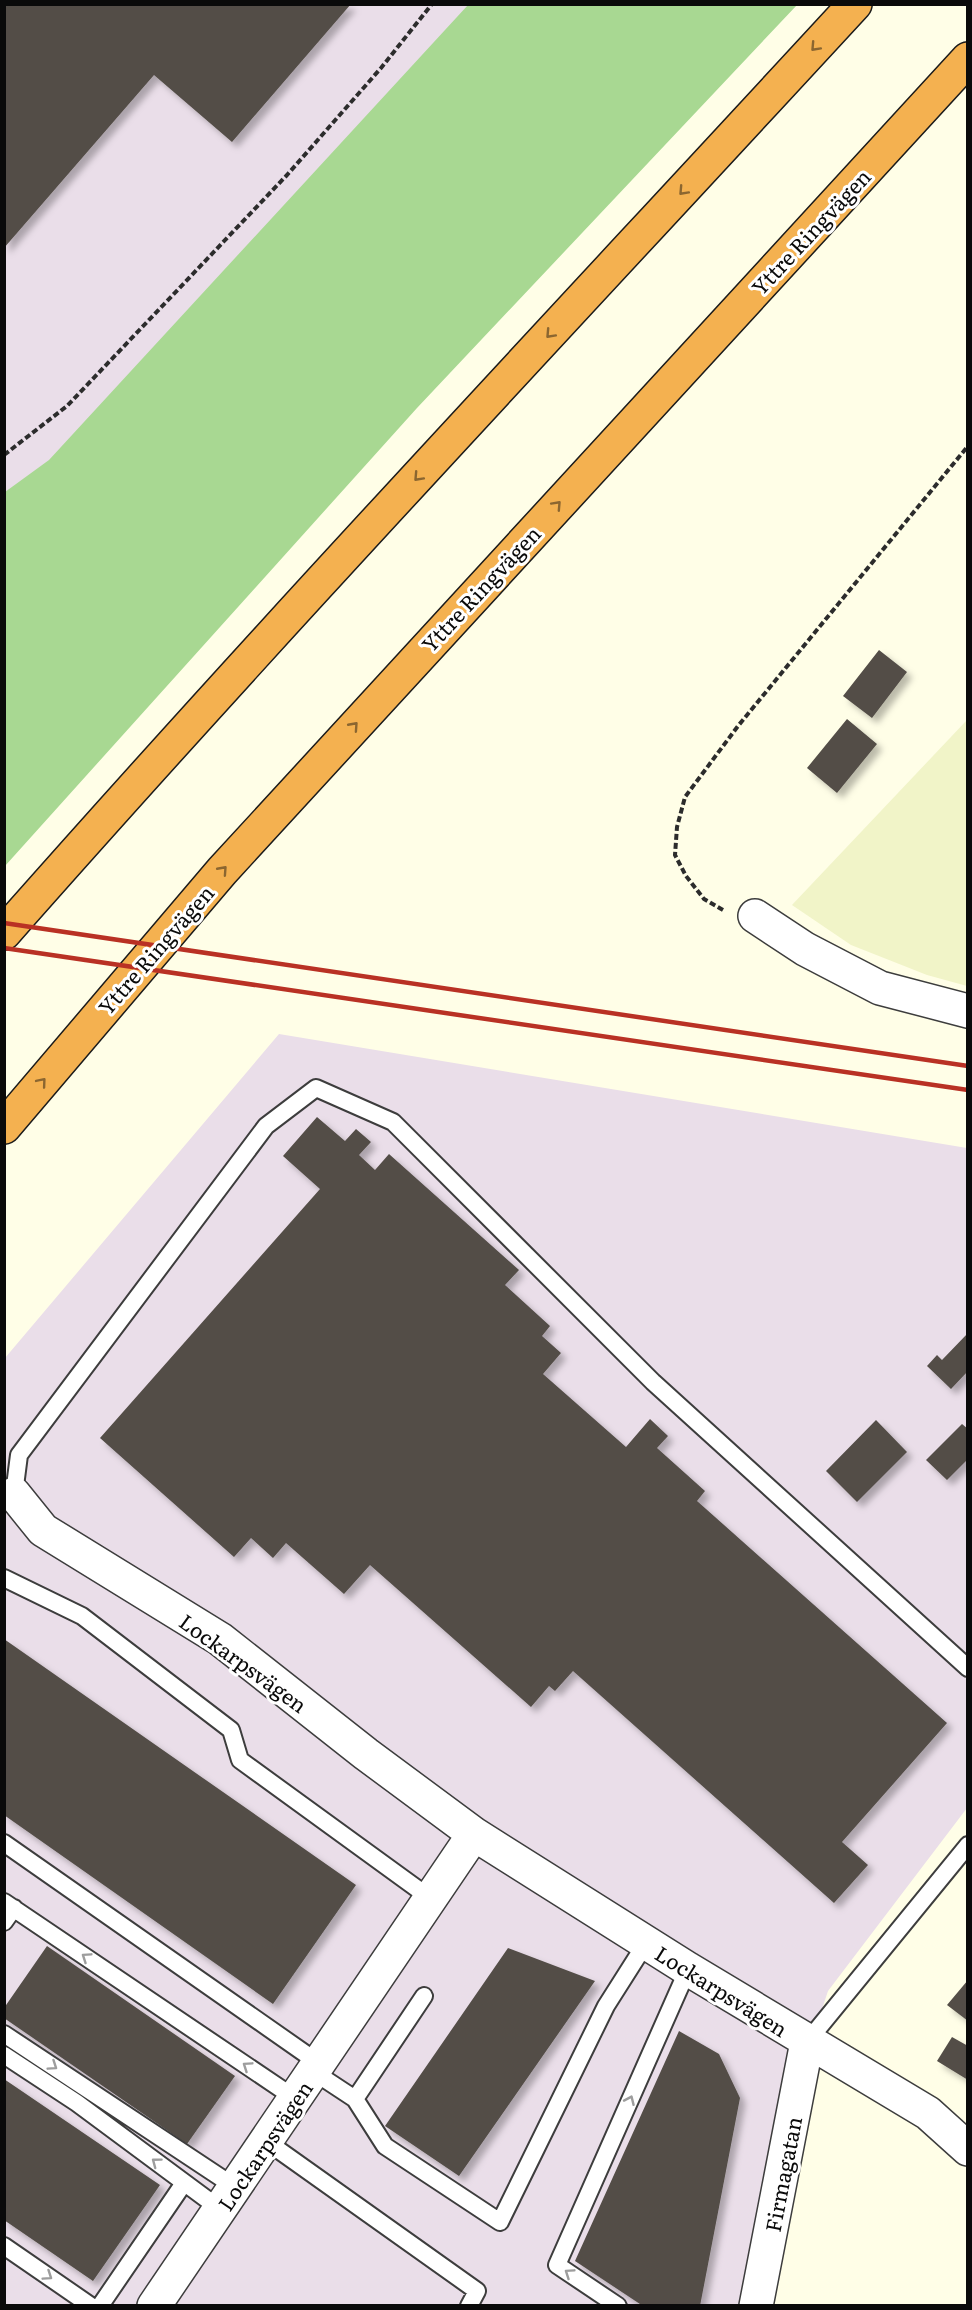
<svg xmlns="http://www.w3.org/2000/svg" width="972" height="2310" font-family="Literata,serif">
	<defs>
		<filter id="shadow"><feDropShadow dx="5.5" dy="5.5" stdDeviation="3" flood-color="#0004"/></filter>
	</defs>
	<rect width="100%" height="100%" fill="#fffee7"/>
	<path fill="#eadee9" d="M5 5H494L5 525Z
		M279 1034 967 1148V1808L828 1991 789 2108 747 2305 5 2306V1358Z"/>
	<path fill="#f1f4c8" d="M967 720V986L927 975 851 945 792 905Z"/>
	<path fill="#a8d892" d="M468 5H797L417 408 5 866V492L49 460Z"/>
	<path fill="#534d47" filter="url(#shadow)" d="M4 4H351L232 142 154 75 4 248Z
		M879 650 907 672 872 718 843 696Z
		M847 719 877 744 837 793 807 768Z
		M317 1117 345 1141 356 1129 371 1142 359 1155 375 1170 389 1154 519 1270 505 1285 550 1326 542 1336 561 1353 543 1374 626 1447 650 1419 668 1436 657 1448 705 1491 697 1501 947 1723 842 1842 868 1865 834 1903 573 1671 555 1691 549 1686 531 1707 370 1565 344 1594 286 1543 273 1558 251 1538 234 1557 100 1438 320 1189 283 1156Z
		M968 1333V1371L951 1389 927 1366 937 1355 942 1360Z
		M876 1420 907 1452 857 1502 826 1471Z
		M962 1424 968 1429V1459L947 1480 926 1460Z
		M4 1639 356 1885 273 2004 4 1815Z
		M47 1946 235 2076 187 2144 4 2018V2008Z
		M508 1948 595 1981 459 2176 385 2126Z
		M968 1980V2021L947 2005Z
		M679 2031 719 2054 740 2098 700 2306H643L575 2261Z
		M952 2037 968 2046V2080L937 2061Z
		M4 2079 160 2185 93 2281 4 2220Z"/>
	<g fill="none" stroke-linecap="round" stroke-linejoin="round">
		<defs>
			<path id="service" d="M14 1494 19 1455 266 1126 316 1088 393 1122 653 1382 968 1668
				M4 1578 82 1616 231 1730 240 1760 430 1898
				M4 1843 320 2064
				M4 1902 296 2099
				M4 1922 14 1908
				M4 2034 235 2187
				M807 2042 968 1845
				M4 2055 77 2103 220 2209
				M314 2072 355 2099 424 1996
				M355 2099 385 2146 500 2222 606 2006 646 1943
				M266 2141 477 2291 469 2306
				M4 2246 91 2306
				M100 2306 184 2183
				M618 2306 557 2265 688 1969"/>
			<path id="minor" d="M755 916 805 949 880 988 968 1011
				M14 1494 43 1530 220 1639 366 1754 474 1834 688 1969 928 2113 968 2149
				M154 2306 474 1834
				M756 2306 807 2042"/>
			<path id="motorway" d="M4 933C282 618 570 313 855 4
				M4 1127 222 871 968 59"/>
		</defs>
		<use href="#service" stroke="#3d3d3d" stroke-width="20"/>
		<use href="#minor" stroke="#3d3d3d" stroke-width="36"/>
		<use href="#motorway" stroke="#1b1b1b" stroke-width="36"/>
		<path stroke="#2c2c2c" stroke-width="4" stroke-dasharray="6 3" stroke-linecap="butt" d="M4 455 67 406 189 278 287 175 381 68 432 4
			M723 910 704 899 686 876 675 855 677 827 685 797 738 726 968 446"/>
		<use href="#service" stroke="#fff" stroke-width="16"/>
		<use href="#minor" stroke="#fff" stroke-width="33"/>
		<use href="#motorway" stroke="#f4b150" stroke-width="33"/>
		<path stroke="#b93124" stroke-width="4.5" d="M4 923 968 1066
			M4 948 968 1090"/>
	</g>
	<defs><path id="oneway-chevron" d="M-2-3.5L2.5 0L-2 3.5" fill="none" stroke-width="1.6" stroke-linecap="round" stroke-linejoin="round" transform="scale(1.5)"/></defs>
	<g stroke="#8b6630">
		<use href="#oneway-chevron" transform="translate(815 47) rotate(133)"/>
		<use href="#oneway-chevron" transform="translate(683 191) rotate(133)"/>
		<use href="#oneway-chevron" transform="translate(550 334) rotate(133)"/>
		<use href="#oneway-chevron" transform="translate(418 477) rotate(133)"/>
		<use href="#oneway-chevron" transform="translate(557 505) rotate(-47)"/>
		<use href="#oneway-chevron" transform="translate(354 726) rotate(-48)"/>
		<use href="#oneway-chevron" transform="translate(223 870) rotate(-48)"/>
		<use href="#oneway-chevron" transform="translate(42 1082) rotate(-50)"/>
	</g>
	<g stroke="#9d9d9d">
		<use href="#oneway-chevron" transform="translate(86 1957) rotate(-146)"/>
		<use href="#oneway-chevron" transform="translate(53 2066) rotate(34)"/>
		<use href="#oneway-chevron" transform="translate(247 2066) rotate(-146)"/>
		<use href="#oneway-chevron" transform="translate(630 2100) rotate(-66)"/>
		<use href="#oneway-chevron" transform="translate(156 2162) rotate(-143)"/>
		<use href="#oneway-chevron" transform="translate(569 2273) rotate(-146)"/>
		<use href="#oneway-chevron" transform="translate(48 2276) rotate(34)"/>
	</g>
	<g text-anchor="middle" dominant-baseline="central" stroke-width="6" stroke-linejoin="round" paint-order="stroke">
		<g font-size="21" fill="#0a0a0a" stroke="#fff">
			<text transform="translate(810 231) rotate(-47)">Yttre Ringvägen</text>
			<text transform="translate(480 588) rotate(-47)">Yttre Ringvägen</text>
			<text transform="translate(155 949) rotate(-49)">Yttre Ringvägen</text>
			<text transform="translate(244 1662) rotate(36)">Lockarpsvägen</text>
			<text transform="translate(722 1990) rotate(32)">Lockarpsvägen</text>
			<text transform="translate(264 2145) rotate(-56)">Lockarpsvägen</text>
			<text transform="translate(782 2174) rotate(-79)">Firmagatan</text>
		</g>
	</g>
	<rect width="972" height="2310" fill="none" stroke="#0a0a0a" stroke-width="12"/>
</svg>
